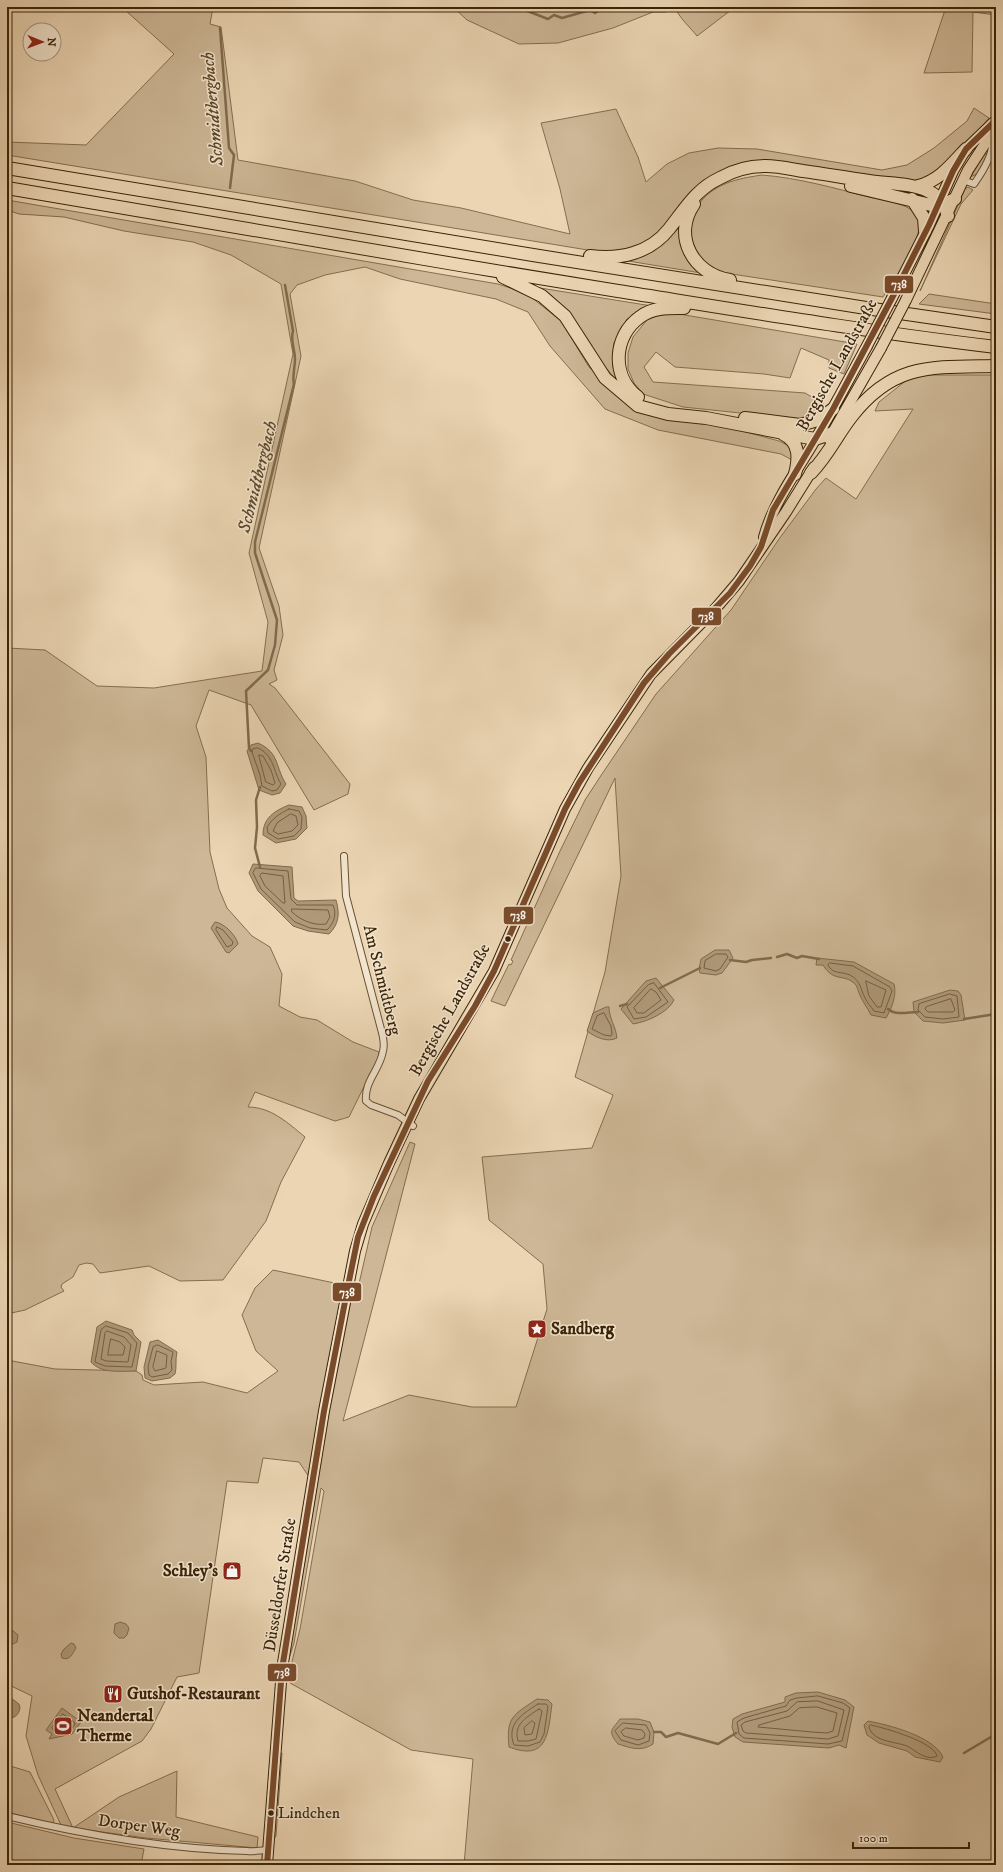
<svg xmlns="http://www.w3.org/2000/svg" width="1003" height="1872" font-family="'IM FELL DW Pica',serif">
	<rect width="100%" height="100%" fill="#ebd5b3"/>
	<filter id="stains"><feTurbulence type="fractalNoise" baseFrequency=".005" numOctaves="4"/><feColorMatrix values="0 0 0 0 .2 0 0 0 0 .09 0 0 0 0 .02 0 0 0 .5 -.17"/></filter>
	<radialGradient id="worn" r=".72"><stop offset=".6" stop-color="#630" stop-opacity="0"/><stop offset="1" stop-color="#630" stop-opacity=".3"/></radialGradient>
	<path fill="#cdb796" stroke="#846e4f" d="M118 7H213L210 24 221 27 238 160 355 181 413 200 461 208 570 234 560 189 541 123 616 109 638 157 646 182 667 164 689 153 718 148 757 149 882 170 907 165 934 148 967 121 974 108 989 118 958 155 920 183 739 167 648 241 634 248 606 253 7 155V142L86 145 174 54 125 10Z
		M453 7H665L666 12H653L613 28 558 43 519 44 467 20Z
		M675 7H735L697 36C690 27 679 18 675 7Z
		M946 7H996V15L973 12 972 72 924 73Z
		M985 152 987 155 978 173 971 177Z
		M762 175C799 178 834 188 869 197 882 200 899 202 910 209 914 211 918 216 919 221 922 242 894 279 883 297L725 273C721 272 715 271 711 268 685 252 685 213 708 194 724 181 742 178 762 175Z
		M968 187 973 190 961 204 920 291 965 189Z
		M7 200 498 284 526 293 561 321 589 367 620 398 779 441 791 447 794 461 781 454 658 430 605 409 550 346 528 312 496 299 400 279 365 267 325 275 297 285 290 294 301 356 259 548 279 606 283 635 274 670 277 680 269 684 275 688 350 784 348 794 314 810 251 705 209 690 196 726 206 757 210 852 219 889 227 908 252 936 270 947 282 974 279 1006 300 1017 317 1020 353 1042 379 1052 378 1058 349 1117 335 1121 255 1092 248 1107C271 1107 288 1123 305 1137L281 1182 266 1221 223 1280 180 1281 149 1266 100 1273 93 1264 86 1263 79 1265 73 1277 62 1284 61 1287 64 1291 25 1310 7 1314V648L45 650 97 686 154 688 262 671 268 622 249 553 293 354 281 284 231 255 193 242 124 231 64 217 19 214 7 210Z
		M683 217 701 273 622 260Z
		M534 287 652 306 627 319 614 343 613 362 620 384 598 359 568 313 552 296Z
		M929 294 996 304V314L919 304Z
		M673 313 857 344 844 374 829 368V360L801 348 790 378 764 374 675 367 656 352 644 367 653 382 805 393 824 404 807 420 683 407 643 394 634 383 628 369V353L633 337 647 320 656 316Z
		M913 375H996V1865H464L473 1759 411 1750 290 1683V1670L300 1629 324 1491 321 1488 294 1643 288 1662 317 1485 307 1474 299 1462 263 1458 258 1483 227 1481 199 1673 177 1677 151 1729 142 1741 55 1789 73 1828 119 1797 177 1771 176 1817 258 1837 257 1848 146 1838 73 1828 61 1825 38 1775 26 1736 32 1696 7 1684V1360L55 1369 136 1371 142 1375 143 1380 154 1385 203 1382 247 1393 278 1371 256 1351 242 1315 255 1288 273 1270 358 1288 372 1227 410 1142 415 1144 343 1421 409 1395 472 1407H516L547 1309 543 1264 489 1220 482 1157 592 1148 613 1095 575 1077 605 972 621 876 615 778 505 1006 491 1001 509 964 511 965 513 961 511 960 560 851 585 800 602 774 656 694 731 610 779 539 816 489 826 478 856 499 913 409 875 411 879 402Z
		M280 1753H282L276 1836 274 1839Z
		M7 1765 30 1772 54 1820 53 1824 7 1812Z
		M7 1822 74 1838 144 1849 141 1865H7Z"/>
	<path fill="#af9979" stroke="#816a4c" d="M258 743C280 753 275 767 286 784L280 793 272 795 259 790 247 751 251 745Z
		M289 805 302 807 306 816 307 828 296 839 276 843 263 835C263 818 274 811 289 805Z
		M253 864 292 867 294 898 298 901 336 900C340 914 339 924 329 934L308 931 293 926 258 891 249 873Z
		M215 922C224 923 236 935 238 944L229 953 226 952 211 928Z
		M715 950H729L733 958 722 973 716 975 700 973 699 969 701 959Z
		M817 958 854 962 894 984C897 995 892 1008 886 1018L871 1015C867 1007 862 1001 859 993 858 990 857 986 855 984 844 973 834 983 823 965H816Z
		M656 978 674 1000C668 1013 646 1022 633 1024L621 1009 646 981Z
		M950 990 958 991 961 995 965 1020 943 1023 923 1021 914 1012 913 1002Z
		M606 1007H609C609 1018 616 1027 617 1038 607 1043 595 1037 587 1031L593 1013Z
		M106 1321 132 1330 134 1335 141 1342 136 1371C121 1371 101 1374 91 1362L97 1327Z
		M158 1340 177 1352C175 1360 177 1367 175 1374L170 1378 152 1381 145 1378 144 1367 150 1342Z
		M120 1622 126 1624 129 1628 127 1635 124 1638H119L114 1633 115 1624Z
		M7 1626 18 1635 17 1642 13 1644 7 1640Z
		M71 1643 74 1644 76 1648C72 1654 70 1661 62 1658L61 1654 64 1649Z
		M818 1692 845 1700 854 1707 846 1748 839 1745 829 1748 743 1742 735 1737 732 1727 733 1719 742 1714 785 1702V1697L796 1693Z
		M7 1695 19 1704 20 1708C19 1715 14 1719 7 1718Z
		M537 1699 548 1700 552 1704C548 1733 548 1762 509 1747 506 1717 513 1715 537 1699Z
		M62 1708 81 1722 72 1734 49 1739 52 1734 46 1730Z
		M620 1719H638L650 1722 654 1732 653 1744C641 1752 631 1748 618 1744 607 1731 612 1730 620 1719Z
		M868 1721C889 1725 933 1736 943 1757L940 1762 915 1757 907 1751 879 1743 867 1735 864 1725Z"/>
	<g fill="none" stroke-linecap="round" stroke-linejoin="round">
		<path stroke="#755e40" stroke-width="1" d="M258 748C274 755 273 771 281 784L277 790 272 791 262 786 260 775 252 752 253 749Z
			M259 755 263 756 271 770 275 783 273 785 266 782Z
			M289 809 299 811 302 817 301 829 294 836 278 839 268 833 267 827C273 818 279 814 289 809Z
			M291 814 296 816 298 825 292 831 278 834 273 831 277 823Z
			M256 868 288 871 291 899 297 905H333C337 914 334 923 327 930L310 928 295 922 261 889 253 873Z
			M262 873 283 876 285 903H283L265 886 260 876Z
			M292 909 328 910 330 917 326 924C314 926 300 920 292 912Z
			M217 927 223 930 233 942 232 945 227 947 216 930Z
			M716 954H726L728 957 720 969 716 971 704 968 705 961Z
			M830 963 853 966 890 987 892 991 884 1013 874 1011C871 1006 867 1003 865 998 860 988 861 981 850 975 841 971 833 975 828 965Z
			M866 981 886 990 881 1007H877L869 996Z
			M654 983 668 1002 646 1017 634 1019 627 1007 648 985Z
			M651 989 656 992 661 1000 644 1013H637L634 1008Z
			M950 994 957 996 959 1017 943 1019 925 1017 918 1010 919 1004Z
			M951 999 955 1010 953 1012H928L925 1009 926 1007Z
			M604 1013 611 1026 612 1034 611 1036 604 1035 592 1029 597 1016Z
			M106 1326 128 1333 137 1343 132 1367 105 1366 95 1362 101 1330Z
			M107 1331 124 1337 131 1345 128 1362 106 1361 101 1359 105 1333Z
			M111 1339 120 1342 125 1347 123 1355H108Z
			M158 1345 173 1352 171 1362 172 1370 168 1374 152 1377 149 1375 148 1367 153 1347Z
			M157 1351 167 1355 166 1368 155 1371 153 1367Z
			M818 1696 843 1703 850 1708 842 1741 828 1744 744 1738 739 1734 737 1722 744 1718 786 1706 790 1700 797 1698Z
			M818 1701 844 1710 838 1736 828 1739 746 1733 743 1731 741 1725 745 1722 787 1711 797 1702Z
			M538 1704H546L548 1706 544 1734 540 1742 528 1746 514 1745C506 1724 522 1714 538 1704Z
			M817 1707 837 1713 833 1731 827 1733 812 1732 758 1727 759 1725 790 1716 799 1708Z
			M539 1709 542 1711 536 1739 528 1741H518C513 1724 527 1717 539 1709Z
			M63 1714 74 1722 75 1724 70 1731 56 1733 52 1728Z
			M532 1721 535 1723 532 1734 525 1735 524 1728Z
			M623 1723 646 1725 650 1733 649 1741 638 1745 621 1740 615 1731Z
			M871 1725C885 1728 934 1742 937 1756 927 1761 917 1752 909 1747 897 1741 873 1743 869 1727Z
			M626 1728 642 1730 645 1734 644 1738 638 1740 624 1736 621 1732Z"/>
		<path stroke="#816a4c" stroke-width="2.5" d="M517 7 548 19 554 15 562 18 590 10 595 13 604 7
			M220 28 229 148 234 155 230 188
			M251 751 249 748 246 691 268 670 275 645 277 620 255 553V542L294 384C292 379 295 366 295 359 295 350 290 340 293 331L285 285
			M260 867 255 848 257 827 256 800 260 787
			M777 957 787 954 797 958 802 956 819 959
			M730 960 746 962 752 960 771 958
			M660 988 700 968
			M620 1006 627 1004
			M888 1009C896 1016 908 1012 918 1012
			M964 1019 996 1014
			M654 1732H661L666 1737 678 1733 718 1744 736 1733
			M964 1753 996 1734"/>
		<defs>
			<path id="street" d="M963 180 974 184C981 174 993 156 992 143L987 139
				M344 856 346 896 381 1029C383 1036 385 1044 383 1051 380 1070 364 1081 366 1101L371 1105 398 1115 413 1126
				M7 1816C85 1835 166 1849 247 1851 254 1852 261 1850 268 1850"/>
			<path id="primary" d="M892 298 929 225 953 171 966 149 996 120
				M906 300 968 170 996 127
				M829 439 881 348
				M764 537C774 501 797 471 815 440 833 409 850 377 867 346
				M267 1865 282 1669 324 1411 355 1251 363 1224 389 1163 419 1099 494 971 565 809 588 768 651 674 716 608 739 581 786 512 814 467"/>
			<path id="highway" d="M7 168 533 255 866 308 996 327
				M851 186 935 206 944 204 955 199
				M918 186C939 181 952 164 966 149
				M7 188C210 223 414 258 618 291 744 311 869 332 996 347
				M912 199 924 218 925 231
				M694 204C672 236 693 274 730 280
				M590 256C620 260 650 253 669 229 685 209 696 189 720 178 734 170 750 166 766 166 778 166 791 169 803 171 825 174 847 178 869 181 888 184 911 183 928 191 939 196 945 204 948 216
				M503 277 542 296 565 316 605 378 638 406 668 414 706 418 815 439 833 433
				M638 397C611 377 613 336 640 317 653 307 669 308 684 308
				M745 418 800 425 818 420 833 409
				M783 434C800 442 799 458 795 474
				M811 473C829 454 837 435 852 416 894 362 934 367 996 366"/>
		</defs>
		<use href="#street" stroke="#675033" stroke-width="8"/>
		<use href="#primary" stroke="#3b2408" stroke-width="12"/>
		<use href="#highway" stroke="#3b2408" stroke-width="14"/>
		<use href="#street" stroke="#f2e4ce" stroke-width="6"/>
		<use href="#primary" stroke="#ebd5b3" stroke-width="10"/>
		<use href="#highway" stroke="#ebd5b3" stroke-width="12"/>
		<defs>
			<path id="primary-bridge" d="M867 346 892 298
				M881 348 906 300"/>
		</defs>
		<use href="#primary-bridge" stroke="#3b2408" stroke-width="12" stroke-linecap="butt"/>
		<use href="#primary-bridge" stroke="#ebd5b3" stroke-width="10"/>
		<defs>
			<path id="bus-1" d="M267 1865 282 1669 324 1411 348 1286 358 1237 374 1196 428 1081 475 1006 494 971 565 809 579 783 644 683 669 654 730 593 750 566 761 547 773 510 833 409 892 298 929 225 953 171 966 149 996 120"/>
		</defs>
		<use href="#bus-1" stroke="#f2e4ce" stroke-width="9"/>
		<use href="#bus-1" stroke="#7a4b2a" stroke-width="6"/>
	</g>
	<defs>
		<symbol id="sight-square" viewBox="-11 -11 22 22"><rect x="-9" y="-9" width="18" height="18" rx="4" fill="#8f2418" stroke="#f2e4ce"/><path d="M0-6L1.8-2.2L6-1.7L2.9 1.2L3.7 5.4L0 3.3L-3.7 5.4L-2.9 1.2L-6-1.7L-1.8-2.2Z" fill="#fff"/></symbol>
		<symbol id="shop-square" viewBox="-11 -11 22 22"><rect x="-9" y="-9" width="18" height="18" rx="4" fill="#8f2418" stroke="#f2e4ce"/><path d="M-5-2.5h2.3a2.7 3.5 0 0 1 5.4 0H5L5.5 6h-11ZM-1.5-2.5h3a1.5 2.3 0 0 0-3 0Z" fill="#fff"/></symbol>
		<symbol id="restaurant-square" viewBox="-11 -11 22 22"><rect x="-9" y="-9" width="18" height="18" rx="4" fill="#8f2418" stroke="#f2e4ce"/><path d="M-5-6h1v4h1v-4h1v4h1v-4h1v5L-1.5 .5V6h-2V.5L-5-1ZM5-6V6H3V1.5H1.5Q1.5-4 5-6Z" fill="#fff"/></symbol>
		<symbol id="stadium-square" viewBox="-11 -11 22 22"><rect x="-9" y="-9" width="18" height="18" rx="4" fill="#8f2418" stroke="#f2e4ce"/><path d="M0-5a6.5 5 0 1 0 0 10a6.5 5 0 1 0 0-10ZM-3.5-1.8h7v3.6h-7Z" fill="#fff"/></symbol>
	</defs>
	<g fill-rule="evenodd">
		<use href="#sight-square" x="526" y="1318" width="22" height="22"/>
		<use href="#shop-square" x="221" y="1560" width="22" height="22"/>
		<use href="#restaurant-square" x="102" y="1683" width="22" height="22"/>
		<use href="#stadium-square" x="52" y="1715" width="22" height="22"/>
	</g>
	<g fill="#3b2408" stroke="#f2e4ce" stroke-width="1.5">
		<circle cx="508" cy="939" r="3.5"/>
		<circle cx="271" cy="1813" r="3.5"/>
	</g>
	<g text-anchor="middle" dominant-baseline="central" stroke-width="3" stroke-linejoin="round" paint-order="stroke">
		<g font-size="16" fill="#3b2408" stroke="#f2e4ce" text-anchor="start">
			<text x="278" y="1813">Lindchen</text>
		</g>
		<g font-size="17" fill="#3b2408" stroke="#f2e4ce">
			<text transform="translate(837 365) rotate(-61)">Bergische Landstraße</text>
			<text transform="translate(382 980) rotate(76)">Am Schmidtberg</text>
			<text transform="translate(450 1010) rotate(-61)">Bergische Landstraße</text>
			<text transform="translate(280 1585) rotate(-81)">Düsseldorfer Straße</text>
			<text transform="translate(139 1826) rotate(8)">Dorper Weg</text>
		</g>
		<g font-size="17" font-weight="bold" fill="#3b2408" stroke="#f2e4ce" text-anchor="start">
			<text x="551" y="1329">Sandberg</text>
			<text x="218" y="1571" text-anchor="end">Schley's</text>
			<text x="127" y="1694">Gutshof-Restaurant</text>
			<text x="77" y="1716">Neandertal<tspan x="77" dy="20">Therme</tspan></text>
		</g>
		<g font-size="18" font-style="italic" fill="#5e472a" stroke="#f2e4ce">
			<text transform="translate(213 109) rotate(-95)">Schmidtbergbach</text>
			<text transform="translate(258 477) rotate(-76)">Schmidtbergbach</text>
		</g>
	</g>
	<g stroke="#f2e4ce" stroke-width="1.5">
		<rect x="884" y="275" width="30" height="19" rx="4" fill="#7a4b2a"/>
		<rect x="691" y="607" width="31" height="19" rx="4" fill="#7a4b2a"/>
		<rect x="503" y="906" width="31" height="19" rx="4" fill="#7a4b2a"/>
		<rect x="332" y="1282" width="30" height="20" rx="4" fill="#7a4b2a"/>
		<rect x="267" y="1663" width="30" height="19" rx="4" fill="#7a4b2a"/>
	</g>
	<g font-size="11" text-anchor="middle" font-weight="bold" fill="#fff">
		<text x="899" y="288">738</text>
		<text x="706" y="620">738</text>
		<text x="518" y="919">738</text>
		<text x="347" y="1296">738</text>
		<text x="282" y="1676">738</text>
	</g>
	<rect width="1003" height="1872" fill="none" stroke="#ebd5b3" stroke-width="24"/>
	<rect x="8" y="8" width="987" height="1856" fill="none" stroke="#3b2408" stroke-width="2"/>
	<rect x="12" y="12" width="979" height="1848" fill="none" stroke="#3b2408"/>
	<g transform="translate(42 42) rotate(91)"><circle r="19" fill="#f2e4ce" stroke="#a9977f"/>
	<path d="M0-3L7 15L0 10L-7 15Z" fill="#8f2418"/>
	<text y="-6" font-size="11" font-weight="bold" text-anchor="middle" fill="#3b2408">N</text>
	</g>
	<path d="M853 1842v6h116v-6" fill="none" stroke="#3b2408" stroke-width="2"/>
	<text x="859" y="1842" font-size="12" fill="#3b2408" stroke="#f2e4ce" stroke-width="3" paint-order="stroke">100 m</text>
	<rect width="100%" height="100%" filter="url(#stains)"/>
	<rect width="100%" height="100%" fill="url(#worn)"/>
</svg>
